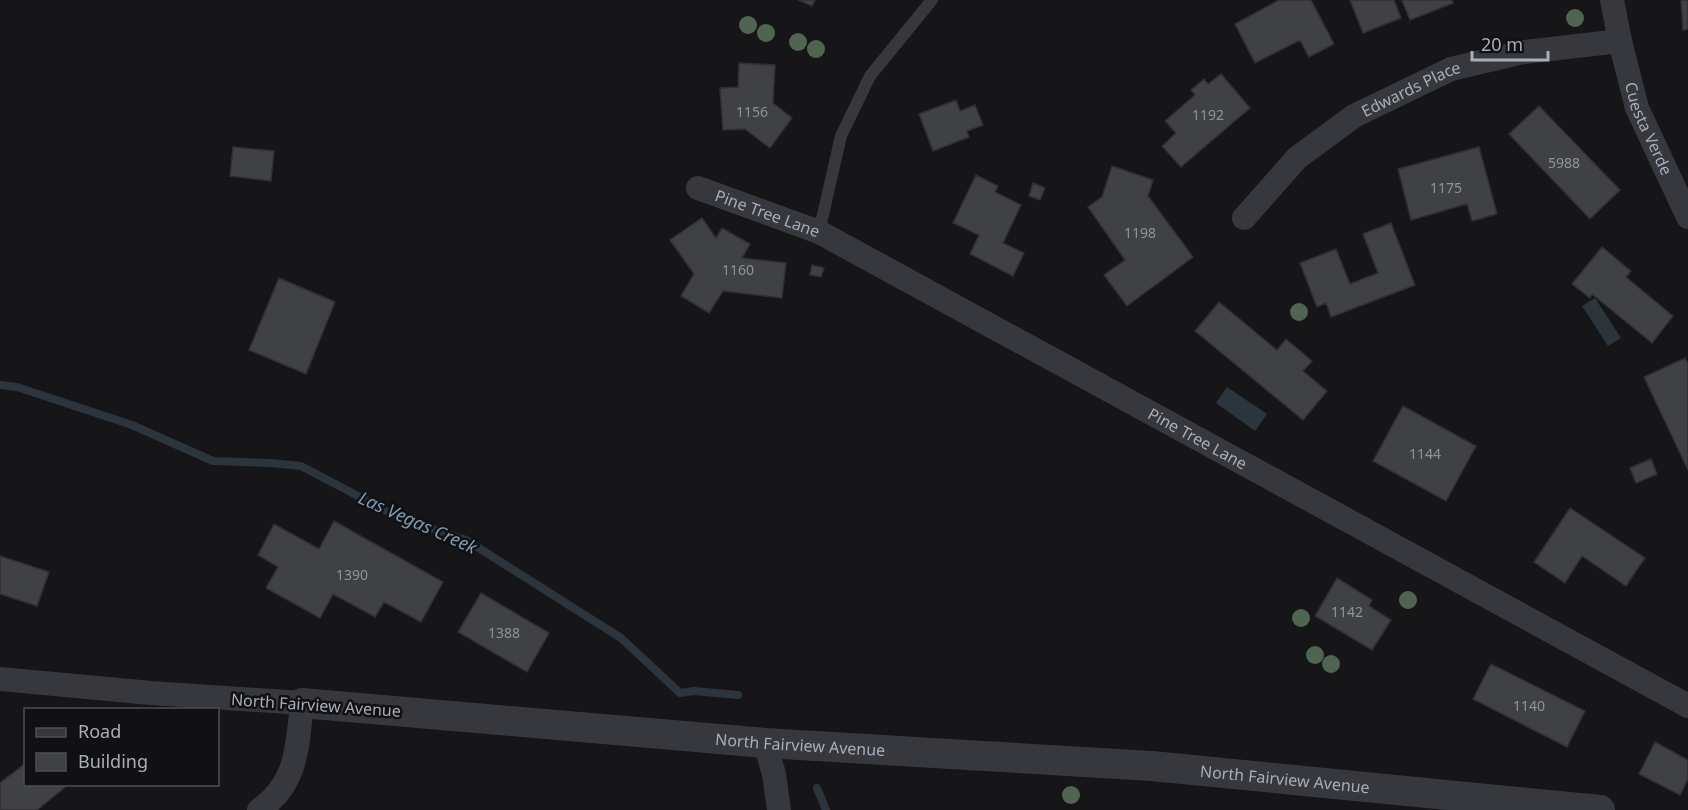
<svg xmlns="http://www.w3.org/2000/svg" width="1688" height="810" font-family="'Noto Sans',sans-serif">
	<rect width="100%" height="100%" fill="#161618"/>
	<path fill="#2c353c" d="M1595 298 1621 338 1608 346 1582 306Z
		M1227 387 1267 414 1255 431 1216 403Z"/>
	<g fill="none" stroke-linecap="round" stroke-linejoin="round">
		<path stroke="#2c353c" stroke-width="8" d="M0 385 17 387 132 425 213 461 270 463 301 466 400 518 466 540 621 638 680 693 694 691 738 695
			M817 788 826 810"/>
	</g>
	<path fill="#404145" stroke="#303034" stroke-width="1.5" d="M798 0H815L812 6Z
		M1279 0H1311L1334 44 1309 57 1300 40 1255 63 1235 24Z
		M1350 0H1394L1401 18 1363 33Z
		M1402 0H1452L1453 3 1410 20Z
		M1681 0H1688V29L1683 30Z
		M739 63 775 65 773 103 792 118 770 148 745 129 723 130 720 88 738 87Z
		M1221 74 1250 108 1181 167 1162 146 1176 133 1165 121 1195 95 1191 90 1204 79 1208 84Z
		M956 100 960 111 975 105 983 125 967 131 969 137 933 151 919 114Z
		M1539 106 1620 190 1590 219 1509 134Z
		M233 147 274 151 271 181 230 176Z
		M1479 147 1497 214 1472 221 1467 204 1411 220 1398 169Z
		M1112 166 1153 180 1148 196 1193 257 1127 306 1104 275 1125 260 1088 207 1102 197Z
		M976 175 998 186 995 192 1021 205 1003 243 1024 253 1013 276 970 254 979 235 953 223Z
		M1033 183 1045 188 1040 200 1029 196Z
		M702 218 716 238 722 228 750 244 742 258 786 263 782 298 723 291 709 313 681 296 694 274 670 240Z
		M1391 223 1415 285 1331 317 1326 303 1317 307 1300 263 1336 249 1350 284 1378 273 1363 234Z
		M1602 247 1631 271 1626 277 1673 316 1652 343 1592 294 1590 298 1572 284Z
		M812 265 824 268 821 277 810 275Z
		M279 278 335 302 306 374 249 350Z
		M1219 302 1277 350 1286 339 1312 361 1303 371 1327 391 1303 420 1195 331Z
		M1685 358 1688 363V470L1644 377Z
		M1403 406 1476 446 1446 501 1373 461Z
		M1651 459 1657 474 1636 483 1630 468Z
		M1570 508 1645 558 1626 586 1582 556 1565 583 1534 562Z
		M334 521 443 582 421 622 384 602 375 617 333 594 320 618 266 588 278 567 258 555 274 524 319 549Z
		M0 556 49 572 37 606 0 594Z
		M1337 578 1372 600 1369 606 1391 620 1372 650 1315 616Z
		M481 593 549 633 527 672 458 632Z
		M1491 664 1585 711 1567 747 1473 699Z
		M1655 742 1688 760V779L1680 795 1639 774Z
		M26 763V784H69L37 810H0V783Z"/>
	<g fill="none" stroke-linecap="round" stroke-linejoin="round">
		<path stroke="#37383d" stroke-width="12" d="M819 232 841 136 870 76 932 0"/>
		<g stroke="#37383d" stroke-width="24">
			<path id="s1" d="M1612 0 1620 41 1637 108 1688 217"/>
			<path id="s2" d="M698 188 819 232 1688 706"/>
			<path id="s3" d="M1244 218 1297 158 1354 116 1451 69 1524 52 1620 41"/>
			<path d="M0 679 151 693 302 703C297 747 298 783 259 810"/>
			<path d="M765 743 774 774 779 810"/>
		</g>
		<path stroke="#37383d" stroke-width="30" id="s4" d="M302 703 765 743 1152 766 1600 810"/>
	</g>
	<g fill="#506452">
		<circle cx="1575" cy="18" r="9"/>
		<circle cx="748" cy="25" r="9"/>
		<circle cx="766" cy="33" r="9"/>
		<circle cx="798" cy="42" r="9"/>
		<circle cx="816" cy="49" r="9"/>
		<circle cx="1299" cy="312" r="9"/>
		<circle cx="1408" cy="600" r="9"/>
		<circle cx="1301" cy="618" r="9"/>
		<circle cx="1315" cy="655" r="9"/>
		<circle cx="1331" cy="664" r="9"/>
		<circle cx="1071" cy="795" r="9"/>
	</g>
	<g text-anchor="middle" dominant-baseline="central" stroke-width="5" stroke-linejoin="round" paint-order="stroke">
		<g font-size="14" fill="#8e929b">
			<text x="752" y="111">1156</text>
			<text x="1208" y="114">1192</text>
			<text x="1564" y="162">5988</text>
			<text x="1446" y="187">1175</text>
			<text x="1140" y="232">1198</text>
			<text x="738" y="269">1160</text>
			<text x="1425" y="453">1144</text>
			<text x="352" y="574">1390</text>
			<text x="1347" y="611">1142</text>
			<text x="504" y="632">1388</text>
			<text x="1529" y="705">1140</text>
		</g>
		<g font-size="16" fill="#a8adb8" stroke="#111113">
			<text stroke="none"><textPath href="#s3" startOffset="214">Edwards Place</textPath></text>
			<text stroke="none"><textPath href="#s1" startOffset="134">Cuesta Verde</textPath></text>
			<text stroke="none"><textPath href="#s2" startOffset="74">Pine Tree Lane</textPath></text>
			<text stroke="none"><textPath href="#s2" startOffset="560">Pine Tree Lane</textPath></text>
			<text transform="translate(316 705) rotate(4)">North Fairview Avenue</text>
			<text stroke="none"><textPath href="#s4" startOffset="500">North Fairview Avenue</textPath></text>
			<text stroke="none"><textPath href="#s4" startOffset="986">North Fairview Avenue</textPath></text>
		</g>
		<g font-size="18" font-style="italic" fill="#7f9bb3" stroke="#111113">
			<text transform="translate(418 522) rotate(24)">Las Vegas Creek</text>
		</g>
	</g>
	<rect x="24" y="708" width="195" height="78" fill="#111113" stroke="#4d4f55" stroke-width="1.5"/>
	<rect x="36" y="728" width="30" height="9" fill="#37383d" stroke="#4d4f55" stroke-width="1.5"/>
	<text x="78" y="738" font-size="18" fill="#a8adb8">Road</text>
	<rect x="36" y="753" width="30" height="18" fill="#404145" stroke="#4d4f55" stroke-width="1.5"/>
	<text x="78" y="768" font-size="18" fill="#a8adb8">Building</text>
	<path d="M1472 51v9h76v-9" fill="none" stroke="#a8adb8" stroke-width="3"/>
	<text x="1481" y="51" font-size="18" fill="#a8adb8" stroke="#111113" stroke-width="4.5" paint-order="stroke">20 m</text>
</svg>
